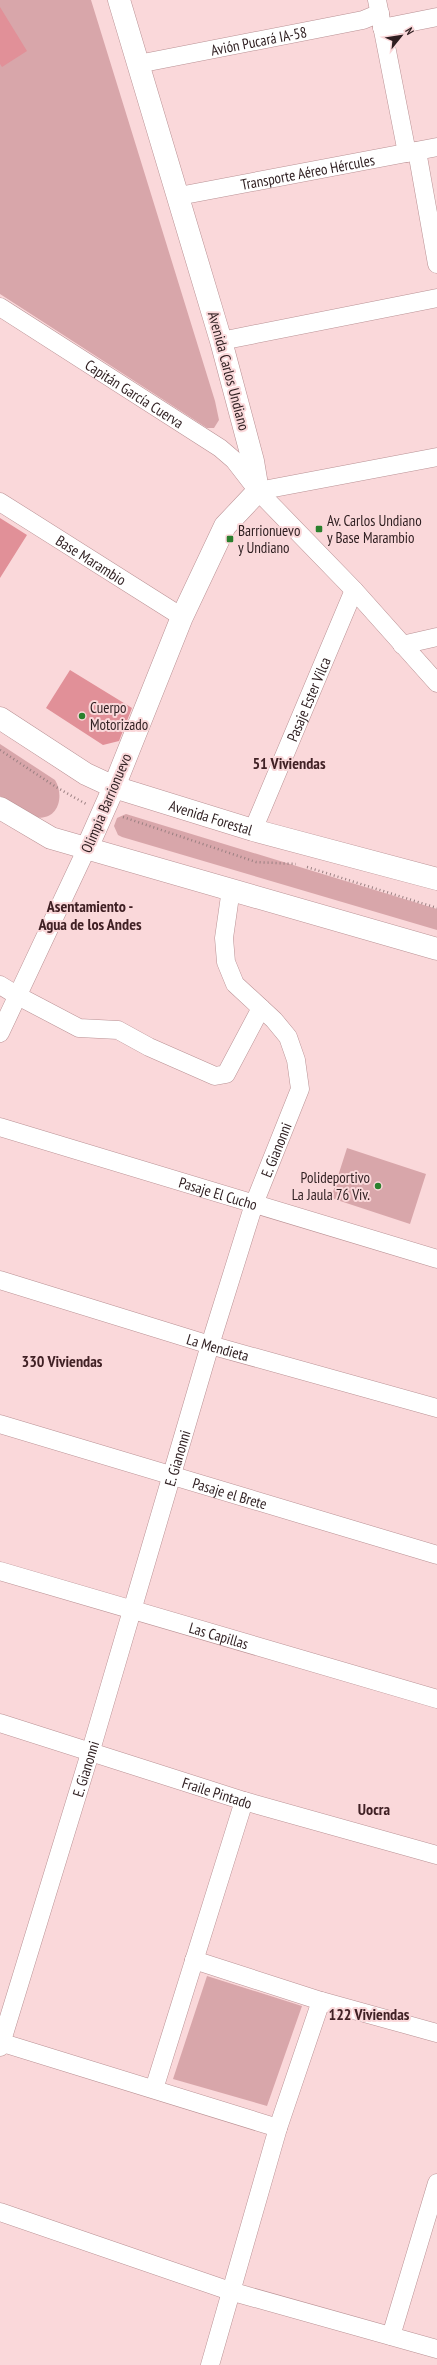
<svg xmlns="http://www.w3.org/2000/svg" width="437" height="2365" font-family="'PT Sans Narrow',sans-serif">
	<rect width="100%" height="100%" fill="#fad8da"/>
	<path fill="#d8a6aa" d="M0 0H91L215 401 219 420 214 428H207L0 294Z
		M0 744 55 780C65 796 58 822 35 817 22 814 11 803 0 796Z
		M126 814 437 909V930L122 837 118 835 114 826 117 818Z
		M347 1148 426 1174 410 1224 331 1198Z
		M207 1976 302 2006 267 2106 173 2079Z"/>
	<path fill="#e19098" d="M0 7 27 51 2 67 0 64Z
		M0 518 27 535 0 578Z
		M70 670 132 708 119 741 103 745 46 708Z"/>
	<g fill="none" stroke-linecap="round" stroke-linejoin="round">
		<defs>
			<g id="street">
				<path d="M377 0 407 153"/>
				<path d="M382 28 437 17"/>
				<path id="s1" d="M138 64 363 20 380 13"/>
				<path d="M417 151 437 264"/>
				<path id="s2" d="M179 196 437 147"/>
				<path id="s3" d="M0 307 220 448 234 460 258 491 354 590 437 683"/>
				<path d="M221 341 437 298"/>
				<path d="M258 491 437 457"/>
				<path id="s4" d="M0 502 182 617"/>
				<path d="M402 645 437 637"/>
				<path id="s5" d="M253 830 354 590"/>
				<path d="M0 985 18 996 79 1028 118 1030 149 1047 215 1076 226 1074 261 1008"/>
				<path d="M0 1033 87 848"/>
				<path id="s6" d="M0 1127 437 1259"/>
				<path id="s7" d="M0 1280 210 1345 437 1408"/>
				<path id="s8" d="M0 1424 437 1555"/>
				<path id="s9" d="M0 1571 437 1699"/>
				<path id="s10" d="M0 1723 244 1801 437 1855"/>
				<path d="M194 1960 321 2001 437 2033"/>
				<path d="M0 2042 278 2128"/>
				<path id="s11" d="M0 2047 91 1750 210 1345 254 1204 300 1089 296 1060 288 1037 274 1020 235 984 226 962 224 938 231 889"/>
				<path d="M154 2089 244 1801"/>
				<path d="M0 2212 230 2291 437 2349"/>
				<path d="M391 2336 437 2183"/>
				<path d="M210 2365 278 2128 321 2001"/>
			</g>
			<path id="secondary" d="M87 848 114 787 182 617 225 526 258 491 253 461 221 341 119 0"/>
			<g id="primary">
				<path id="s12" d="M0 718 86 774 114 787 253 830 437 879"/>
				<path d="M0 808 51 838 437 949"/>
			</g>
		</defs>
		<use href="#street" stroke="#b99194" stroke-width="19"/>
		<use href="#secondary" stroke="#b99194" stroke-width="23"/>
		<use href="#primary" stroke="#b99194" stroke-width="23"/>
		<path stroke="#997f81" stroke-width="2.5" stroke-dasharray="1 3" stroke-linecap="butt" d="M0 750 56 787 86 804
			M123 817 256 862 296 864
			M307 867 437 908"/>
		<use href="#street" stroke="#fff" stroke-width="18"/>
		<use href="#secondary" stroke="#fff" stroke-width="22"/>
		<use href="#primary" stroke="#fff" stroke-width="22"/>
	</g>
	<g fill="#2a802d" stroke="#fad8da" stroke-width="1.5">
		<rect x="315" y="525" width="8" height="8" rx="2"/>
		<rect x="226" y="535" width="8" height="8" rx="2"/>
		<circle cx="82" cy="716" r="4"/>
		<circle cx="378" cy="1186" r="4"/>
	</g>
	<g text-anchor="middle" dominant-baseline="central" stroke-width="4" stroke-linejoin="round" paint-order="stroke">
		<g font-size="15" fill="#2e1e20" stroke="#fad8da">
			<text stroke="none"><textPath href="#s1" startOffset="123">Avión Pucará IA-58</textPath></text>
			<text stroke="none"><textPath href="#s2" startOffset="131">Transporte Aéreo Hércules</textPath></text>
			<text transform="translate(229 371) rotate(75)">Avenida Carlos Undiano</text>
			<text stroke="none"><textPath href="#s3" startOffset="160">Capitán García Cuerva</textPath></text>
			<text stroke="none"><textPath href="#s4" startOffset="108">Base Marambio</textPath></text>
			<text stroke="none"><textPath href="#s5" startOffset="142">Pasaje Ester Vilca</textPath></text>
			<text transform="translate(106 803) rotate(-67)">Olimpia Barrionuevo</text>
			<text stroke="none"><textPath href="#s12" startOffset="235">Avenida Forestal</textPath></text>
			<text stroke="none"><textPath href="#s11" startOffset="939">E. Gianonni</textPath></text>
			<text stroke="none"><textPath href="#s6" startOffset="228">Pasaje El Cucho</textPath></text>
			<text stroke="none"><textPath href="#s7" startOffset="228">La Mendieta</textPath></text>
			<text stroke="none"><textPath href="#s11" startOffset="615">E. Gianonni</textPath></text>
			<text stroke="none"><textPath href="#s8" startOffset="240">Pasaje el Brete</textPath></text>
			<text stroke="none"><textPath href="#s9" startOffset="228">Las Capillas</textPath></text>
			<text stroke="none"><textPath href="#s11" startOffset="291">E. Gianonni</textPath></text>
			<text stroke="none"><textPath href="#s10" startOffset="228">Fraile Pintado</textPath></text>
		</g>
		<g font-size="15" fill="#2e1e20" stroke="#fad8da" text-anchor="start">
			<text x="327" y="520">Av. Carlos Undiano<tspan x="327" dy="17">y Base Marambio</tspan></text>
			<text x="238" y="530">Barrionuevo<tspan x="238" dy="17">y Undiano</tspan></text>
			<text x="90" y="707">Cuerpo<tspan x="90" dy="17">Motorizado</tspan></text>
			<text x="370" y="1177" text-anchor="end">Polideportivo<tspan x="370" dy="17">La Jaula 76 Viv.</tspan></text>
		</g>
		<g font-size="16" font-weight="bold" fill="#402125" stroke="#fad8da">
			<text x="289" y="763">51 Viviendas</text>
			<text x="90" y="906">Asentamiento -<tspan x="90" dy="18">Agua de los Andes</tspan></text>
			<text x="62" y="1361">330 Viviendas</text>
			<text x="374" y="1809">Uocra</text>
			<text x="369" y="2014">122 Viviendas</text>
		</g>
	</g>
	<g transform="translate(401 36) rotate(60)" stroke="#fad8da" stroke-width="3" paint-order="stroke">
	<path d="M0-3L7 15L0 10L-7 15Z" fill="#2e1e20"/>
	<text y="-6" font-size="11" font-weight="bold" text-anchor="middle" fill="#2e1e20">N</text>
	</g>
</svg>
